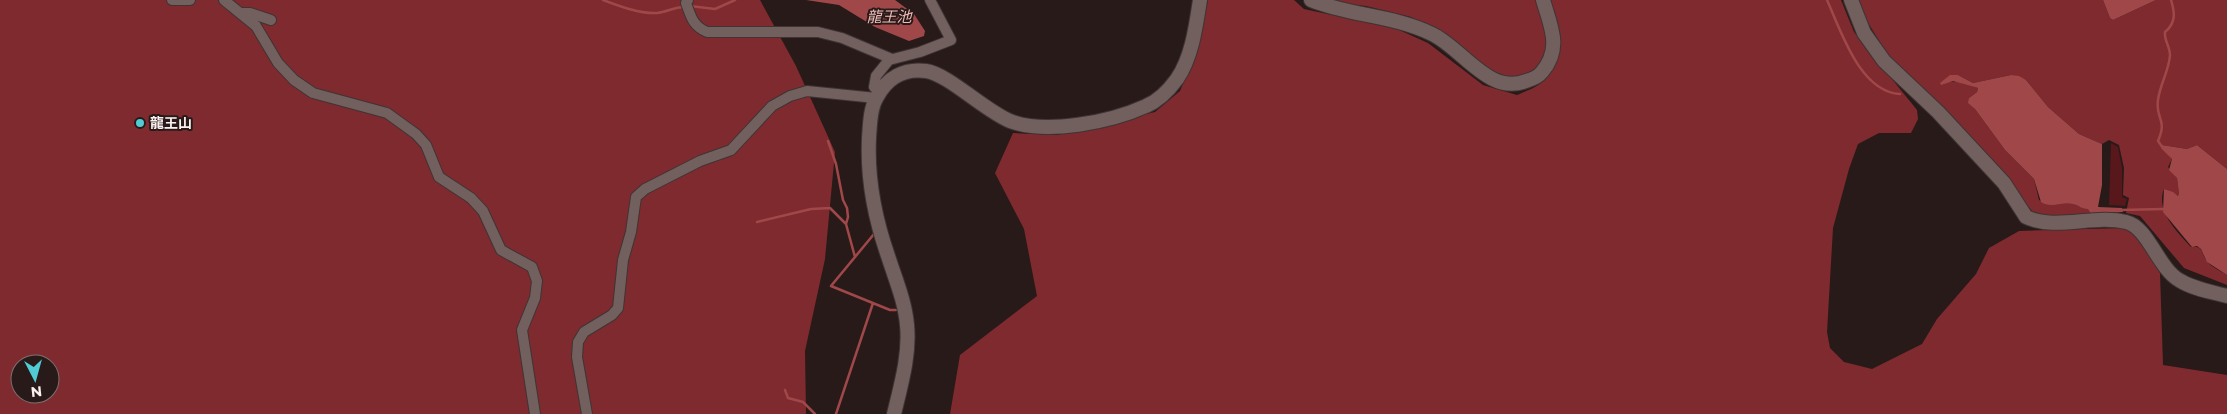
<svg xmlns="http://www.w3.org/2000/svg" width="2227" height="414" font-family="Montserrat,'Noto Sans JP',sans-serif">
	<rect width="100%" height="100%" fill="#281a19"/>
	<path fill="#57171b" d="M2111 143 2118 147 2122 168V197L2127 199 2125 206 2109 205Z"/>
	<path fill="#7f2a2e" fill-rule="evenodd" d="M0 0H760L796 66 835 152 825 259 805 351 806 414H0ZM20 364H50V394H20Z
		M1208 0H1294L1304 9 1397 29 1428 43 1483 85 1517 95C1524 92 1535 88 1541 83 1568 60 1560 29 1550 0H1841L1854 32 1917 110 1918 119 1911 133H1879L1858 144 1849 169 1833 228 1827 332 1830 348 1844 362 1872 369 1922 344 1937 319 1976 274 1989 248 2019 231 2122 228 2131 231 2138 237 2160 273 2163 365 2227 375V414H950L960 355 1037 296 1024 229 995 173 1013 133 1057 135 1155 112 1180 91 1192 61Z
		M1327 0H1536L1546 29V51L1540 68 1526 77 1510 81 1490 73 1440 32 1411 17 1366 6 1335 3Z
		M1858 0H2103L2110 18 2113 20 2156 0H2227V169L2197 145 2187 149 2162 145 2172 159 2168 167 2177 178 2179 194V196L2164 189C2155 211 2178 233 2191 247 2204 245 2201 254 2207 261 2211 267 2221 271 2227 275V285L2184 268 2140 216 2126 213 2129 198 2123 195 2124 168 2119 145 2109 140 2102 144 2079 134 2048 107 2026 80 2011 75 1973 83 1958 75 1948 77 1945 81 1958 82 1978 88 1977 92 1969 98V103L1975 109 2005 150 2034 179 2039 200C2056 209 2059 200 2072 203 2079 205 2081 209 2088 208L2091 214 2037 217 1993 165 1893 63 1865 18Z"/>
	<path fill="#a04849" d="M806 0H895L914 14 925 31 924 36 909 41 875 27 839 5Z
		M2103 0H2156L2113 20 2110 18Z
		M1950 75H1958L1973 83 2011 75 2019 76 2026 80 2048 107 2079 134 2102 144V185L2098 207 2122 208 2123 212 2091 214 2088 209C2081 209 2079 205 2073 204 2063 201 2051 209 2041 202L2034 179 2005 150 1975 109 1968 103 1969 98 1977 92 1978 88 1953 81 1941 85 1940 83Z
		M2162 145 2187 149 2197 145 2227 169V275L2207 262 2201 249 2197 246 2192 247 2163 212 2164 189 2173 192 2178 196 2179 194 2177 178 2169 170 2172 159 2161 148Z"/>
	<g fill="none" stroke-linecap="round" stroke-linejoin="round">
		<path stroke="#a04849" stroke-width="2.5" d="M603 0C619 6 640 14 657 13 667 12 674 7 684 7
			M1827 0C1841 31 1860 92 1900 94
			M690 6 715 9 735 0
			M828 141 836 164 843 200 847 208 848 217 846 224
			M2163 148 2158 141C2168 118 2155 120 2158 100 2160 84 2169 71 2170 55 2170 47 2164 40 2165 32 2176 23 2175 13 2171 0
			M2120 210 2164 209
			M757 222 811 209 830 208 846 224 855 257
			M874 234 831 286 890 310H896
			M785 390 788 398 803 402 815 414
			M836 414 873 303"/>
		<defs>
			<path id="minor" d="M172 0H190
				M224 0 256 26 278 63 294 80 313 93 387 113 416 134 426 145 439 177 471 198 483 211 501 250 532 267 537 281 535 298 522 330 535 414
				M688 0 686 3C691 17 693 26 707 32H818L842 38 892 59
				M241 13H250L271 20
				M880 93 874 87 876 76 889 60 920 52 951 40 930 0
				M587 414 577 357 578 342 584 332 612 315 618 308 623 260 631 232 636 197 645 189 700 161 731 150 772 106 790 96 807 91 876 98"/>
			<path id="tertiary" d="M1311 0C1350 16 1393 15 1432 34 1462 48 1489 96 1526 81 1533 79 1538 77 1542 72 1562 48 1551 27 1543 0
				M1851 0 1864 33 1884 61 1938 112 2004 183 2026 217C2056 231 2094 214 2126 222 2148 227 2158 268 2179 280 2193 289 2212 292 2227 296
				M894 414C901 385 910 354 907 325 905 301 895 278 888 256 874 216 867 179 869 138 870 125 870 108 877 97 887 78 904 68 926 71 948 74 985 111 1010 121 1046 135 1111 122 1146 106 1158 101 1169 90 1177 79 1192 57 1196 26 1200 0"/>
		</defs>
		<use href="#minor" stroke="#3f3434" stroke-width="12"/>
		<use href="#tertiary" stroke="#3f3434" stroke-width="16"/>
		<use href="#minor" stroke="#72605f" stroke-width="10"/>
		<use href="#tertiary" stroke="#72605f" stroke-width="14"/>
	</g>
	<circle fill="#51ccd4" stroke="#281a19" stroke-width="2" cx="140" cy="123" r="5"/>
	<g text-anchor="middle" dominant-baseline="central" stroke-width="4" stroke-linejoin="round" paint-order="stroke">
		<g font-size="14" font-weight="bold" fill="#faf0ef" stroke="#281a19" text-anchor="start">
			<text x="150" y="123">龍王山</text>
		</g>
		<g font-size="15" font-style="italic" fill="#efbcba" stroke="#281a19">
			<text x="889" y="16">龍王池</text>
		</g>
	</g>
	<g transform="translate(35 379) rotate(174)"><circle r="24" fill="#281a19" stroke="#7c706f"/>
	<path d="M0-4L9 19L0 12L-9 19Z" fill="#51ccd4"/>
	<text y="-8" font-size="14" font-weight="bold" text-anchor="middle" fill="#faf0ef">N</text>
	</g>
</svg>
